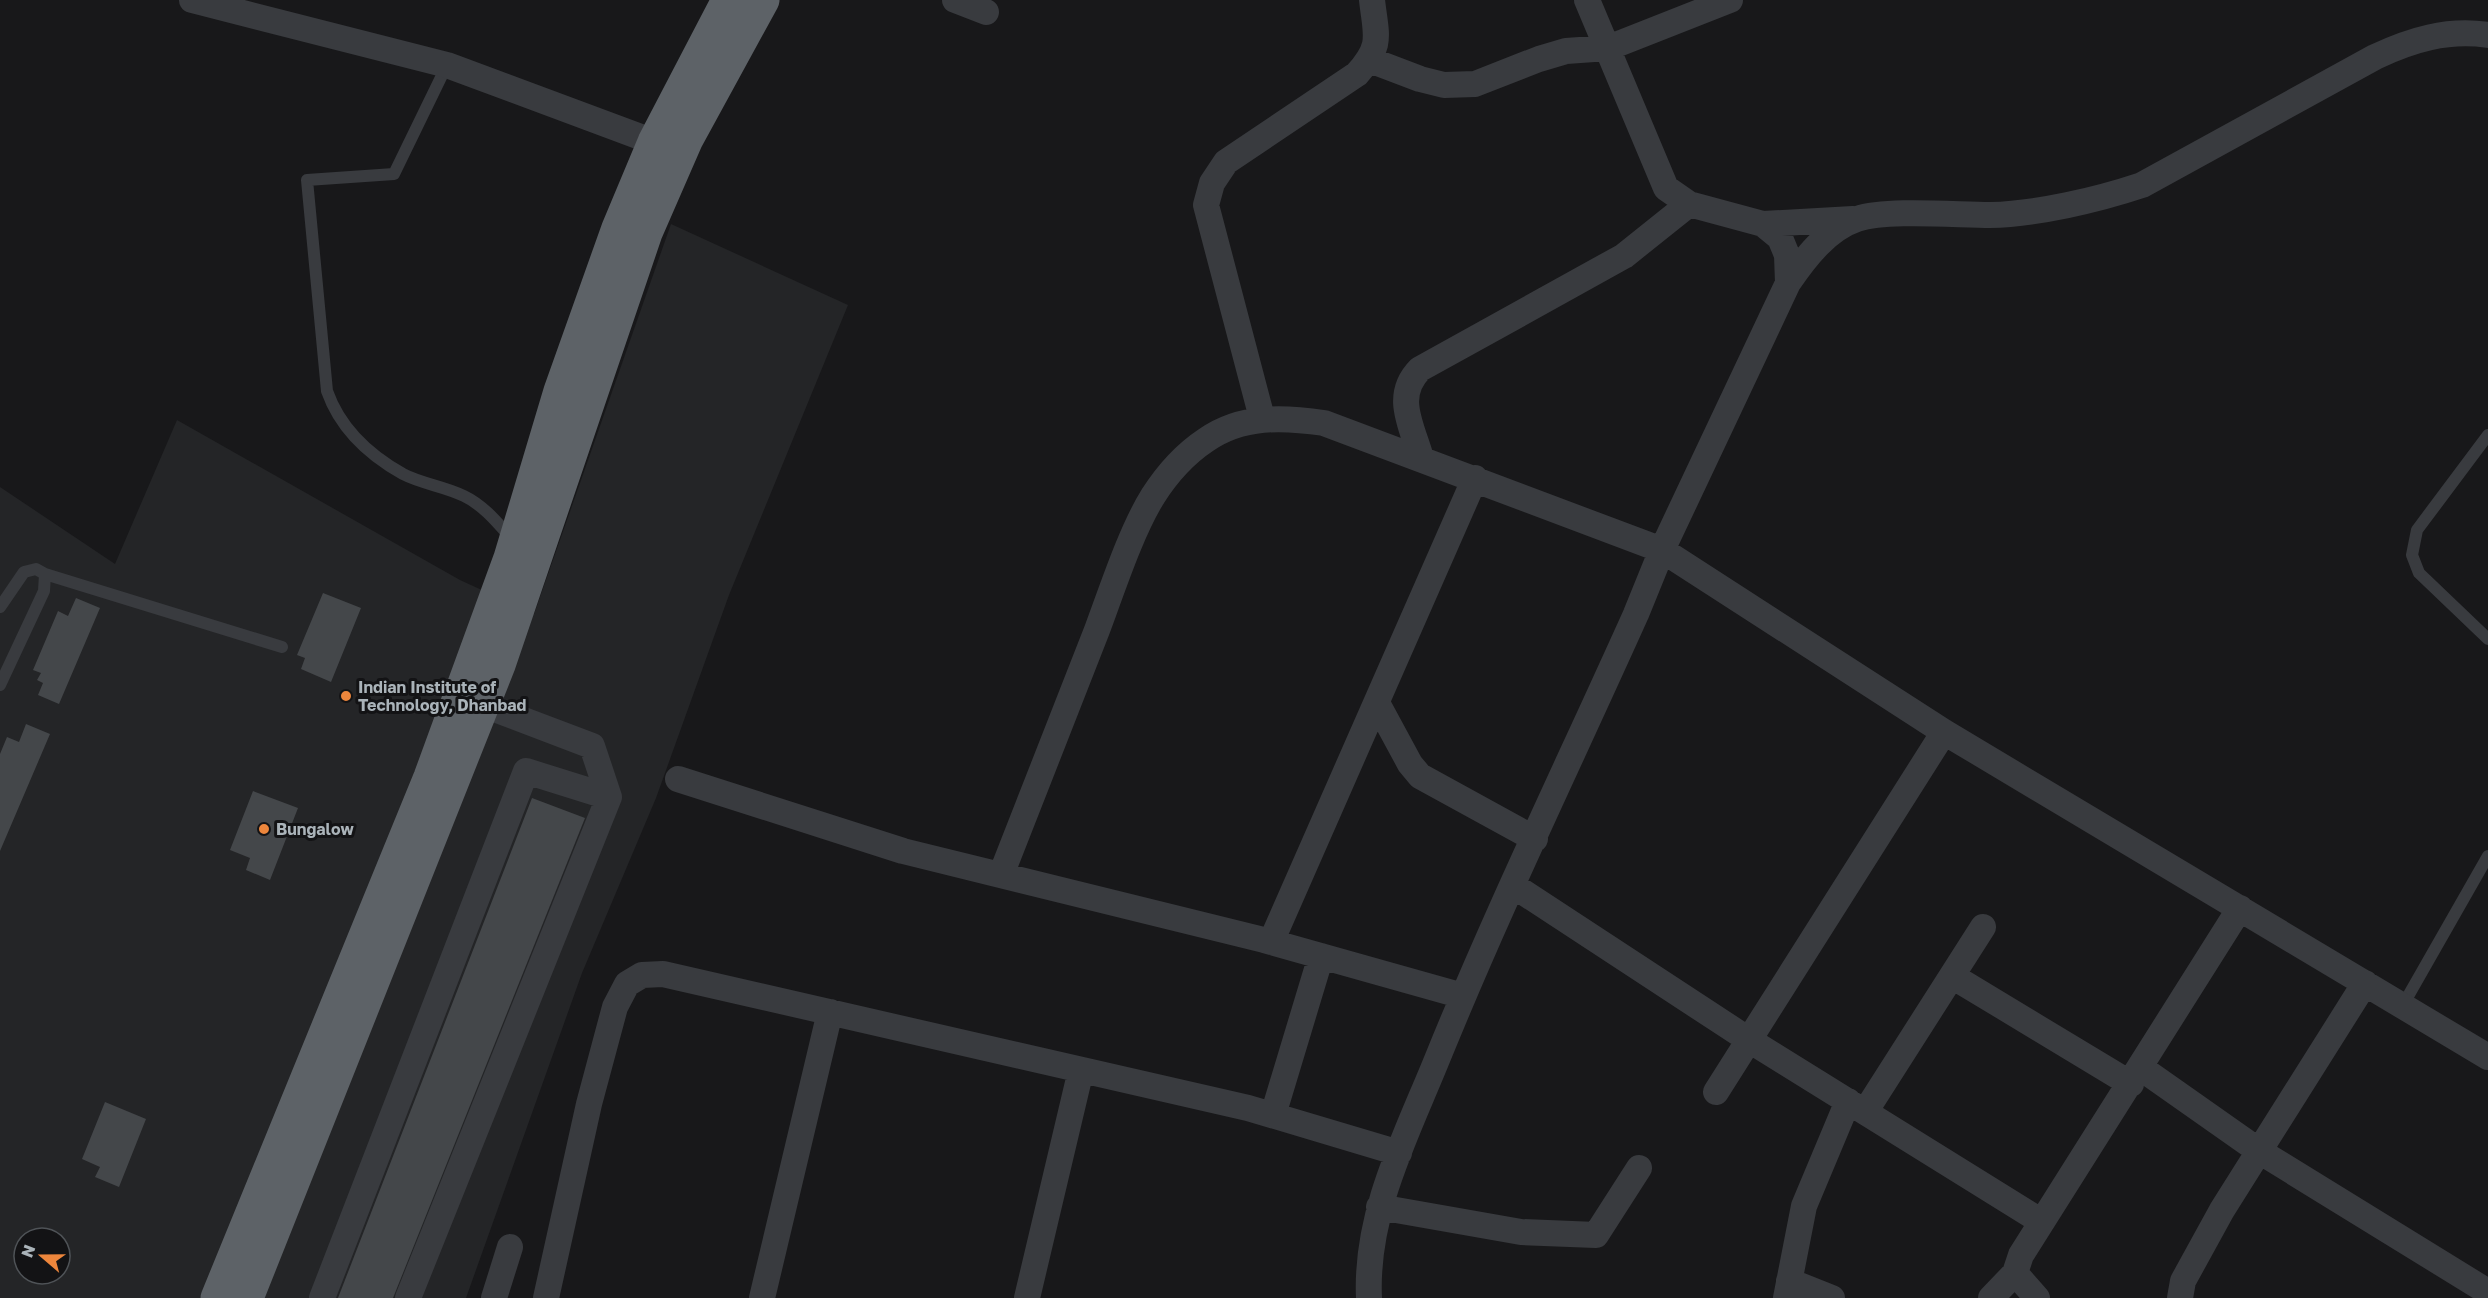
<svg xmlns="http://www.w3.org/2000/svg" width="2488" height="1298" font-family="'Golos Text',sans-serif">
	<rect width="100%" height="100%" fill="#18181a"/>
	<path fill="#242527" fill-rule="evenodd" d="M671 224 848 305 729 595 656 798 582 973 466 1298H0V487L115 564 177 420 460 580 534 614ZM24 1238H60V1274H24Z"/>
	<path fill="#44474a" d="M323 593 361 608 331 682 301 669 305 658 297 655Z
		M76 598 100 608 59 704 38 695 43 683 37 680 41 673 33 670 58 611 68 616Z
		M26 724 50 734 0 851V754L7 737 19 742Z
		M253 791 298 808 270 880 246 870 250 858 230 850Z
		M532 798 585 818 393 1298H338Z
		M105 1102 146 1119 119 1187 95 1177 100 1167 82 1159Z"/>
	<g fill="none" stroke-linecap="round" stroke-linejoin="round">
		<path stroke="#393b3f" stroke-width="12" d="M447 65 394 174 307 180 327 391C340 428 369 455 403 474 422 484 444 486 464 496 483 505 497 522 511 538
			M2488 435 2417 530 2412 555 2419 573 2488 639
			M45 574 282 647
			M0 607 24 572 36 569 45 574 44 591 0 685
			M2403 1005 2488 856"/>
		<path stroke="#393b3f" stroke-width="26" d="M192 0 447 65 654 142
			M955 0 986 12
			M1587 0 1666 188 1689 204 1763 224 1780 238 1787 255 1788 283
			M1370 60 1420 79 1444 85 1475 84 1539 59 1566 51 1608 48 1730 0
			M1763 224 1853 219
			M1262 418 1206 205 1212 183 1226 162 1357 74C1383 45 1376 36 1372 0
			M1421 458C1412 426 1393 396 1420 369L1624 256 1689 204
			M1377 703 1410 764 1420 776 1535 839
			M484 705 592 746 609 797
			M678 779 903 851 1264 940 1463 996
			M1001 875C1033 793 1065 712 1097 630 1112 590 1131 531 1153 496 1167 474 1185 454 1206 440 1242 415 1283 417 1324 423L1662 550 1944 732 2488 1057
			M1514 886 1749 1040 2042 1222
			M1271 942 1475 478
			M1952 976 2131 1084
			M2141 1068 2259 1151 2488 1292
			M1716 1092 1944 732
			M1865 1112 1983 927
			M1273 1115 1321 956
			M1379 1207 1521 1232 1596 1235 1639 1168
			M1789 1281 1832 1298
			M322 1298 526 771 609 797 408 1298
			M494 1298 510 1247
			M546 1298 589 1104 615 1007 627 984 642 975 663 974 1248 1108 1399 1153
			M762 1298 830 1012
			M1027 1298 1081 1070
			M1369 1298C1365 1212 1407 1134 1438 1057 1499 907 1570 761 1636 614L1662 550 1788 283C1805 258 1827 229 1857 219 1887 209 1956 215 1990 215 2037 214 2097 200 2142 185L2375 57C2411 40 2447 29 2488 35
			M1786 1298 1804 1206 1848 1101
			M1991 1298 2015 1273
			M2037 1298 2015 1273 2021 1255 2240 908
			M2180 1298 2183 1281 2222 1210 2365 983"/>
		<path stroke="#5d6267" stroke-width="33" d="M217 1298 430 777 510 558 560 391 618 228 654 142 728 0
			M247 1298 499 665 646 233 687 139 763 0"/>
	</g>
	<g fill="#ed863c" stroke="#131315" stroke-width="2">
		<circle cx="346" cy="696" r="6"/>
		<circle cx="264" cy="829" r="6"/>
	</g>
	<g text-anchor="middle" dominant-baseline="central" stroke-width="6" stroke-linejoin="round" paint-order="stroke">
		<g font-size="16" font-weight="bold" fill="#aab3b9" stroke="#131315" text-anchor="start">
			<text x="358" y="687">Indian Institute of<tspan x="358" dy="18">Technology, Dhanbad</tspan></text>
			<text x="276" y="829">Bungalow</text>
		</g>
	</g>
	<g transform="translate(42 1256) rotate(290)"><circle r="28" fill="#131315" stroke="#4f5357" stroke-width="1.5"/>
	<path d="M0-4.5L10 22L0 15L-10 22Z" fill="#ed863c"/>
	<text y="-9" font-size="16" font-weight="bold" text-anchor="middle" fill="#aab3b9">N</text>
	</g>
</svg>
